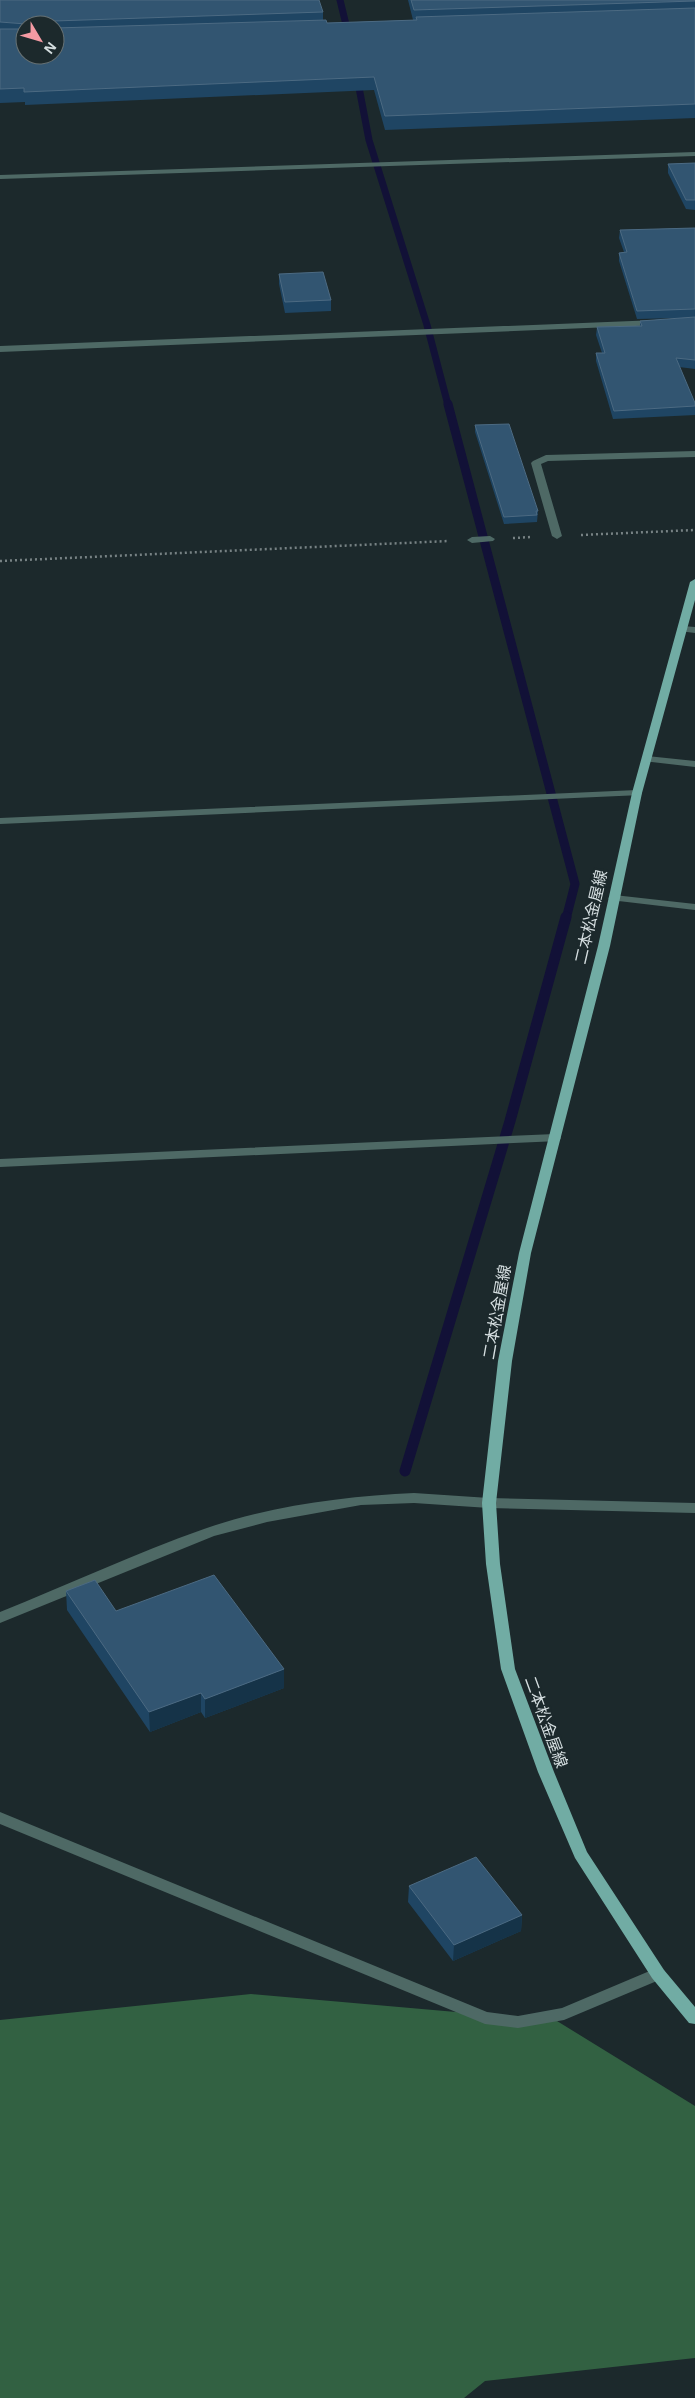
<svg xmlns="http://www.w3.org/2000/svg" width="695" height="2398" font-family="Helvetica,'Noto Sans JP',sans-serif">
	<rect width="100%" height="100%" fill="#1c292c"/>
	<path fill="#326142" d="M251 1994 557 2021 695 2106V2358L485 2381 464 2398H0V2020Z"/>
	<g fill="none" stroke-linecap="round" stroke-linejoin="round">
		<path stroke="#121137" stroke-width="7" d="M340 0 349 37
			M357 77 369 140 427 325 448 405"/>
		<path stroke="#121137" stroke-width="9" d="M448 404 575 884 566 919"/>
		<path stroke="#121137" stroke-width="11" d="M405 1471 510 1121 566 917"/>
		<path stroke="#778284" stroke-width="2.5" stroke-dasharray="2 3" stroke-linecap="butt" d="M581 535 695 530
			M513 538 532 537
			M0 561 449 541"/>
		<path fill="#4e6965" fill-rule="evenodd" d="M657 320 661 323 660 325 0 352V346Z
			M695 451V457L548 461 541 464 562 536 557 539 552 536 531 463 533 461 546 455Z
			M490 536 495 539 493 541 472 543 467 540 472 537Z
			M682 626 695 627V633L679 631 677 629Z
			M647 756 695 761V767L643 761V757Z
			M637 790 642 793 641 795 0 824V818Z
			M614 895 695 904V910L610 900 608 898Z
			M555 1134 559 1135 561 1138 559 1141 0 1167V1159Z
			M414 1493 489 1498 695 1503V1513L489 1508 414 1503 361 1505 267 1522 214 1536 0 1623V1612C67 1585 136 1553 204 1529 268 1506 347 1496 414 1493Z
			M0 1812 487 2012 518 2016 562 2008 652 1970 658 1968 664 1970 666 1974 664 1978 564 2020 518 2028 485 2024 0 1824Z"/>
		<path fill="#4e6965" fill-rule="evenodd" d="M695 152V156L0 179V175Z"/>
		<path fill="#71aca4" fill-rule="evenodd" d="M695 579V600L642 793 610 946 531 1253 512 1361 496 1503 500 1564 515 1669 554 1772 587 1852 664 1970 695 2007V2024L689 2023 652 1978 575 1858 538 1772 501 1669 486 1564 482 1503 498 1361 519 1253 598 946 632 793 690 582Z"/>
	</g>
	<path fill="#1f4563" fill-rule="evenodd" d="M0 0 323 12V20L327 23 413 20 408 0H695V118L385 130 374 90 25 105V102L0 103ZM25 25H55V55H25Z
		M695 163V210L686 209 668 173V164Z
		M695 228V369L679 367 695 403V415L613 419 596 361V353H602L596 335 597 327 640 326V321L682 318 637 319 619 261V253L624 252 619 238 620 230Z
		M279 274 331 300V311L285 313 279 284Z
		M475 425 538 511 537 522 504 524 475 432Z
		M66 1591 116 1611 284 1669V1688L205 1718 201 1712 150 1732 67 1610Z
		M409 1886 522 1915 521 1931 453 1961 408 1902Z"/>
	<path fill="#153348" d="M284 1669V1688L205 1718V1699Z
		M201 1693V1712L150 1732 149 1712Z
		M522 1915 521 1931 453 1961 454 1945Z"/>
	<path fill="#325571" stroke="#4c6a82" d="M0 0H319L323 12 54 21 53 25H26V24L0 22Z
		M411 0H695V1L414 10Z
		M695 8V104L385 116 374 77 24 92V88L0 89V29H24L25 27V55H55V28L326 20 327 23 417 20 416 17Z
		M695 163V200H686L668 164Z
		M695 228V309L637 311 619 253 627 252 620 230Z
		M323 272 331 300 285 302 279 274Z
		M695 317V360L676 358 695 403V406L614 411 596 353H605L597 327 642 326 640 321Z
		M509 424 538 511H536L537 515 504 517 475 425Z
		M214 1575 284 1669 205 1699 201 1693 149 1712 66 1591 95 1580 116 1611Z
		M476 1857 522 1915 454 1945 409 1886Z"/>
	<g text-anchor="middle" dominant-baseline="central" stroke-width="4.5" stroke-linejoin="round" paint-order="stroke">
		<g font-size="16" fill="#d5dee0" stroke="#1c292c">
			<text transform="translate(591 917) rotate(-77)">二本松金屋線</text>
			<text transform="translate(497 1312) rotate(-80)">二本松金屋線</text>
			<text transform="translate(546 1722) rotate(70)">二本松金屋線</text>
		</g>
	</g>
	<g transform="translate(40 40) rotate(128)"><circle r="24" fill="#1c292c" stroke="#667174"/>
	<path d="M0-4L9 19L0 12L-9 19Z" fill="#f49aa3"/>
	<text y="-8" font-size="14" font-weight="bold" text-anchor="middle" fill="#d5dee0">N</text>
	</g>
</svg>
